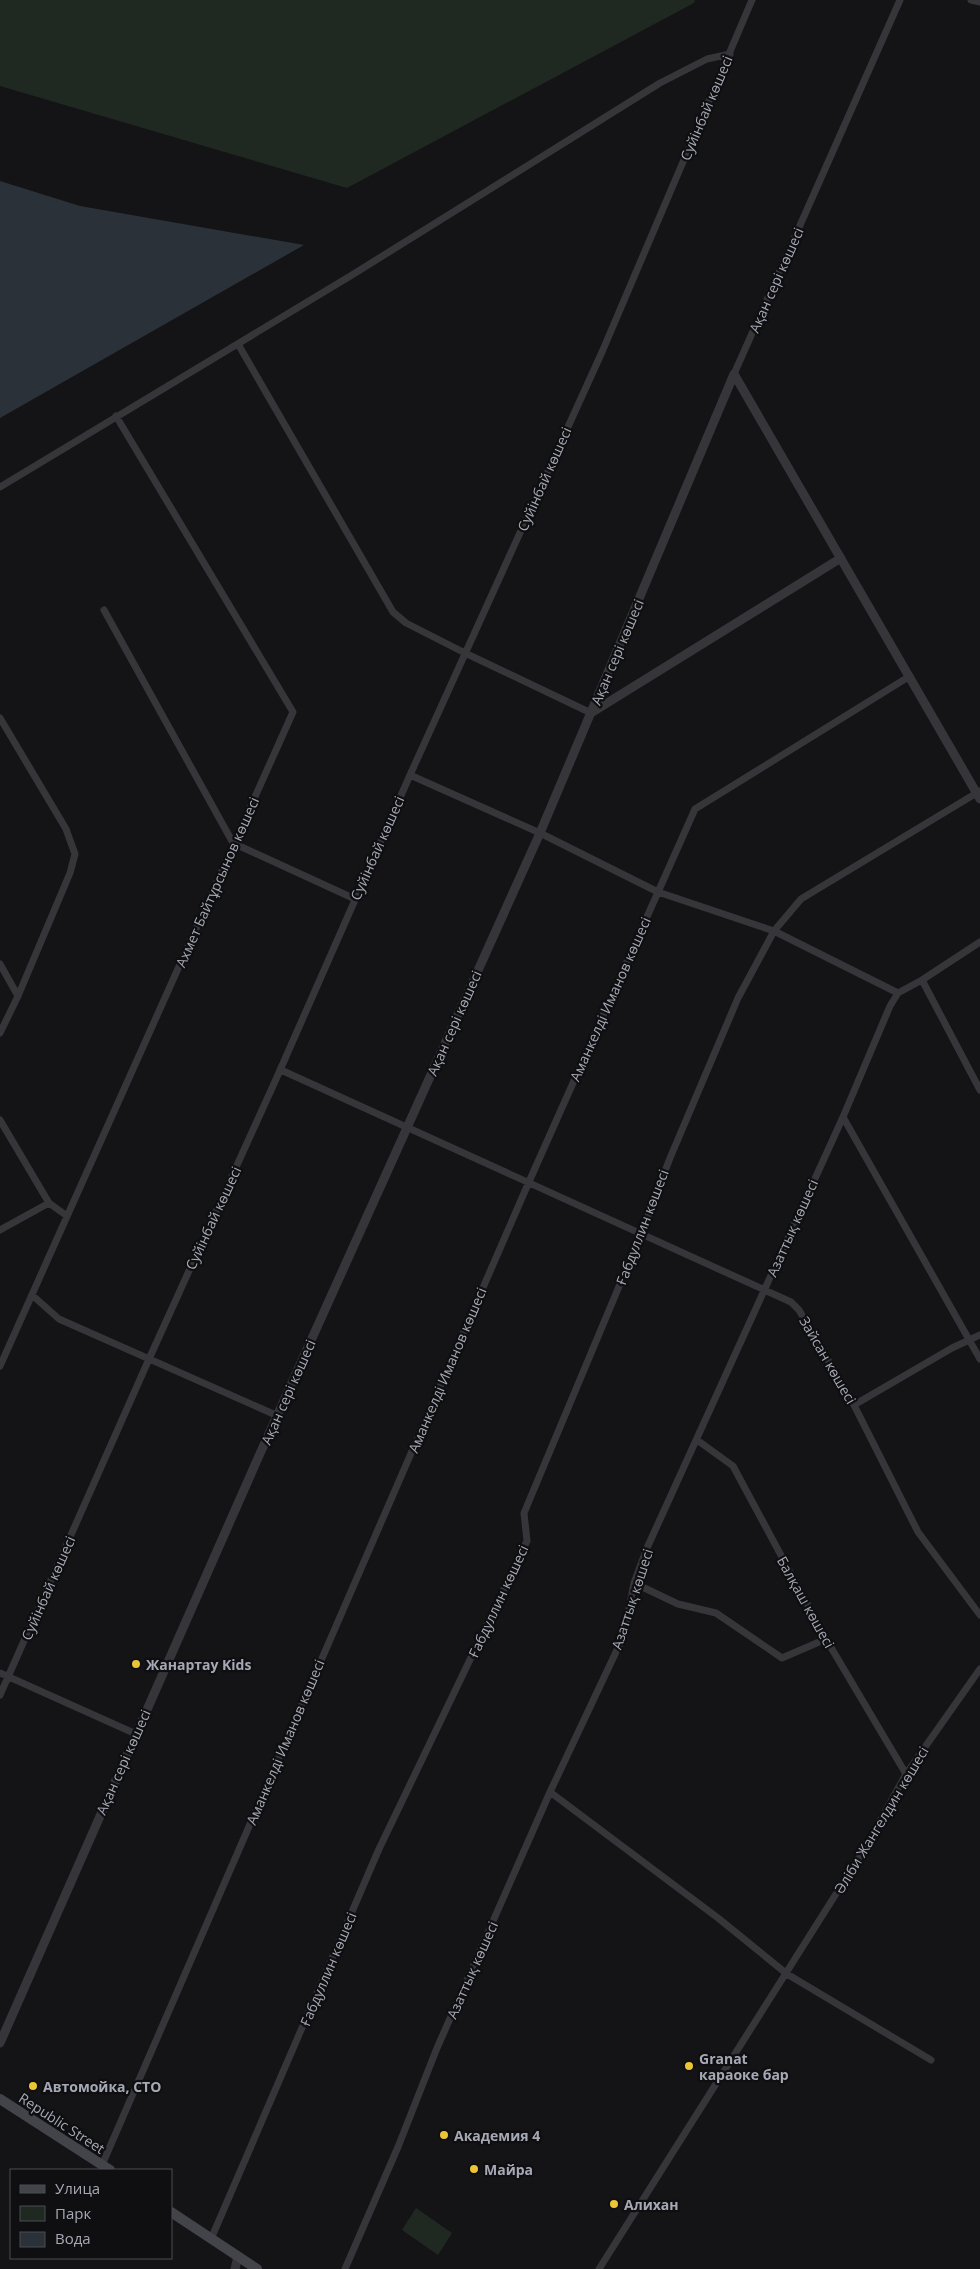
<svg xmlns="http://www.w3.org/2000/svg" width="980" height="2269" font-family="'Open Sans',sans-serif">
	<rect width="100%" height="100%" fill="#141416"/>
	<path fill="#202822" d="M0 0H695L694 3 347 188 0 86Z
		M416 2208 452 2233 438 2255 402 2230Z"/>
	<path fill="#2b3139" d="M0 181 80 206 304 245 0 418Z"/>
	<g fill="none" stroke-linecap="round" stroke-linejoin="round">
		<path stroke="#35353a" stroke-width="7" d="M971 0 980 2
			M238 344 393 612 406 623 465 653 591 713
			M734 374 900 0
			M0 487 352 275 660 83 707 59 730 54
			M104 610 233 843 355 899
			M0 718 66 829 75 854 70 873 18 996 0 1033
			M410 775 540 833 658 892 774 931 898 993
			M0 964 18 996
			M922 980 980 1090
			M281 1070 791 1302 799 1310 854 1405 918 1532 980 1615
			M843 1117 980 1359
			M0 1120 49 1203
			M0 1230 49 1203 67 1216
			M32 1295 59 1319 278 1416
			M0 1366 293 712 116 416
			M854 1405 952 1348 980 1335
			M697 1440 733 1466 826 1639 906 1774
			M634 1583 678 1604 716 1613 782 1658 826 1639
			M0 1673 136 1734
			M0 1695 149 1359 277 1077 410 775 602 352 752 0
			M550 1792 718 1918 787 1974 931 2060
			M102 2165 528 1184 695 809 910 676
			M211 2239 379 1849 527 1541 524 1513 641 1234 670 1158 738 998 774 931 801 899 980 791
			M345 2269 398 2147 437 2048 550 1792 624 1635 634 1583 647 1548 843 1117 890 1006 898 993 922 980 980 942
			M599 2269 865 1848 906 1774 980 1669"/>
		<path stroke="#35353a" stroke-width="9" d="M734 374 980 799
			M591 713 841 558
			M0 2043 258 1458 540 833 734 374
			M235 2269 238 2256"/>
		<path stroke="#43444a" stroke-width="10" d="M0 2099 110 2170
			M171 2212 257 2269"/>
	</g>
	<g fill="#ebc536" stroke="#0f0f11" stroke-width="2">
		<circle cx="136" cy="1664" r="5"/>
		<circle cx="689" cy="2066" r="5"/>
		<circle cx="33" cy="2086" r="5"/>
		<circle cx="444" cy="2135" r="5"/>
		<circle cx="474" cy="2169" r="5"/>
		<circle cx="614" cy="2204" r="5"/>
	</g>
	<g text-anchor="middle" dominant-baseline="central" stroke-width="4.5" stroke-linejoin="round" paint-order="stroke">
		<g font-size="14" fill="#a6a9b5" stroke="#0f0f11">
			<text transform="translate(706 108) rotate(-67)">Суйінбай көшесі</text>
			<text transform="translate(776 280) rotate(-66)">Ақан сері көшесі</text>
			<text transform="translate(544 479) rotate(-66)">Суйінбай көшесі</text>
			<text transform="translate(617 652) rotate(-67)">Ақан сері көшесі</text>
			<text transform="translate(377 848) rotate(-66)">Суйінбай көшесі</text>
			<text transform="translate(217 882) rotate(-66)">Ахмет Байтұрсынов көшесі</text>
			<text transform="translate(610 999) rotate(-66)">Аманкелді Иманов көшесі</text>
			<text transform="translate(454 1023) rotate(-66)">Ақан сері көшесі</text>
			<text transform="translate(213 1218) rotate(-65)">Суйінбай көшесі</text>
			<text transform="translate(642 1227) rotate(-69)">Ғабдуллин көшесі</text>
			<text transform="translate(792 1228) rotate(-66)">Азаттық көшесі</text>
			<text transform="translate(828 1360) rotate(60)">Зайсан көшесі</text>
			<text transform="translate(447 1370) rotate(-67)">Аманкелді Иманов көшесі</text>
			<text transform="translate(288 1392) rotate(-66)">Ақан сері көшесі</text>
			<text transform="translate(48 1588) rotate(-66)">Суйінбай көшесі</text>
			<text transform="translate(632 1599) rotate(-72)">Азаттық көшесі</text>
			<text transform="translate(498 1601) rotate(-65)">Ғабдуллин көшесі</text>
			<text transform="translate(806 1602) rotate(61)">Балқаш көшесі</text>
			<text transform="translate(285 1742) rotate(-67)">Аманкелді Иманов көшесі</text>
			<text transform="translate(123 1762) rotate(-66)">Ақан сері көшесі</text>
			<text transform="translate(881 1820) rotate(-59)">Әліби Жангелдин көшесі</text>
			<text transform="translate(328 1969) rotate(-67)">Ғабдуллин көшесі</text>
			<text transform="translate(472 1970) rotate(-66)">Азаттық көшесі</text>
			<text transform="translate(62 2123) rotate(33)">Republic Street</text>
		</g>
		<g font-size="14" font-weight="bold" fill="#a6a9b5" stroke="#0f0f11" text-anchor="start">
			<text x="146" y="1664">Жанартау Kids</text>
			<text x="699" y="2058">Granat<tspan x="699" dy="16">караоке бар</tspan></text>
			<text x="43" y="2086">Автомойка, СТО</text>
			<text x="454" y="2135">Академия 4</text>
			<text x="484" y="2169">Майра</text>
			<text x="624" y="2204">Алихан</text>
		</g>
	</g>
	<rect x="10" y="2169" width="162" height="90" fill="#0f0f11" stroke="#4b4d53"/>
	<rect x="20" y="2185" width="25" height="8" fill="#43444a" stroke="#4b4d53"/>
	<text x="55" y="2194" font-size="15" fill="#a6a9b5">Улица</text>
	<rect x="20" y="2206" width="25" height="15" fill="#202822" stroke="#4b4d53"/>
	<text x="55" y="2219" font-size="15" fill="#a6a9b5">Парк</text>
	<rect x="20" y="2232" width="25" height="15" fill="#2b3139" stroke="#4b4d53"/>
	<text x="55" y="2244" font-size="15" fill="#a6a9b5">Вода</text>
</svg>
